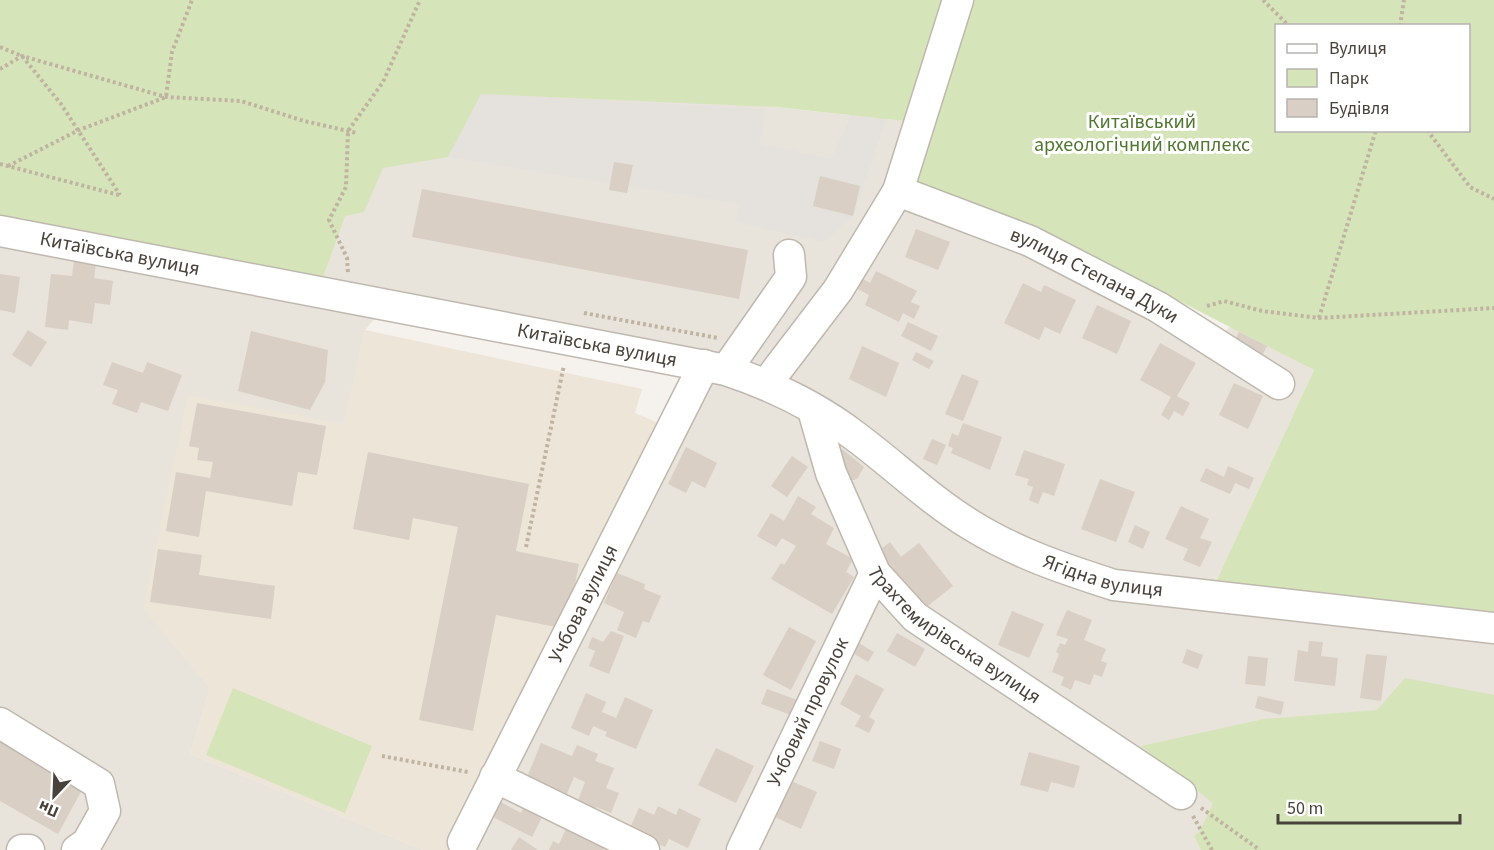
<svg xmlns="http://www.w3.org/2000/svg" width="1494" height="850" font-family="'Source Sans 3',sans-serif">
	<rect width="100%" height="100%" fill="#f5f1ec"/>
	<path fill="#e8e3db" d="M466 74 905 121 887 195 764 373 393 298 365 330 344 424 144 609 210 688 190 754 423 850H0V237L314 213Z
		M902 200 1055 269 1207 348 1231 326 1314 370 1214 586 1494 639V850H464L710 372 766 387Z"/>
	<path fill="#e5e1dd" d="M892 29 915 38 853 216 824 242 735 222 740 204 448 157 481 94 766 109 760 144 831 159Z"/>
	<path fill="#ede5d8" d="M365 330 642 389 635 413 668 427 494 768 448 850H423L190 754 210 688 143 609 188 395 343 424Z"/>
	<path fill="#d5e5b9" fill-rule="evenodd" d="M0 0H1494V614L1214 586 1314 370 1072 246 892 176 905 121 776 107 481 94 448 157 383 168 364 212 345 216 318 291 0 231ZM1276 26H1468V130H1276Z
		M1405 678 1494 695V850H1201L1194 836 1200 831 1213 803 1141 746 1264 719 1377 710Z
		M233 688 372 746 345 813 206 755Z"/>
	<path fill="#d9cfc5" d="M614 162 633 165 627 193 609 190Z
		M820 176 860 186 853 216 813 206Z
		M422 189 748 250 739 299 412 237Z
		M916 229 950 242 938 270 905 257Z
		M74 261 96 264 94 278 113 281 110 305 95 303 92 324 69 320 68 330 45 327 51 274 72 276Z
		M876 271 917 291 911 302 920 306 914 319 903 313 899 322 865 305 869 295 856 288 861 278 870 283Z
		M0 274 20 277 15 313 0 310Z
		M1023 283 1041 292 1044 285 1076 300 1060 334 1045 327 1039 340 1004 323Z
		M1097 305 1131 321 1117 354 1082 338Z
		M908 322 938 336 931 351 901 336Z
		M28 330 47 342 31 367 12 355Z
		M251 331 328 350 325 382 310 410 238 391Z
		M1239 332 1267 346 1261 358 1233 344Z
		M1160 343 1196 363 1177 396 1190 403 1183 416 1174 411 1169 420 1161 415 1171 397 1140 380Z
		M862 346 899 363 886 397 849 379Z
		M916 352 934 361 929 369 912 360Z
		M112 362 143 373 147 362 182 375 168 411 141 402 137 413 112 404 118 390 103 385Z
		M962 374 979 381 963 421 945 414Z
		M1234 383 1263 396 1248 429 1219 415Z
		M197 403 326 426 317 475 298 472 292 506 206 491 199 537 166 531 176 472 210 478 213 462 197 460 199 448 189 446Z
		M963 423 1002 437 990 470 951 453 953 448 948 446 952 433 958 436Z
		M932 439 946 445 937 465 923 459Z
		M686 447 717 463 705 488 692 481 686 493 668 484Z
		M842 449 864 467 857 479 843 483 831 462Z
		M1024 450 1065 464 1054 496 1043 492 1038 504 1029 500 1033 487 1027 485 1029 479 1015 475Z
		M368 452 529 484 516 551 579 564 566 629 496 615 473 731 419 720 458 527 413 518 409 540 353 529Z
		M792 456 808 467 787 497 771 486Z
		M1228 466 1254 478 1249 489 1235 483 1230 494 1200 481 1206 468 1224 477Z
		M1100 479 1135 492 1116 542 1081 529Z
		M798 496 816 507 811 514 834 528 826 544 853 559 846 572 854 577 832 614 771 579 781 563 784 565 796 546 782 538 776 547 757 536 771 513 784 521Z
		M1181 506 1209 519 1200 538 1212 542 1200 567 1183 560 1188 549 1165 539Z
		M1135 525 1150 532 1143 549 1128 542Z
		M890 542 901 557 919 543 953 586 920 612 874 554Z
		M158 549 202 555 199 575 275 586 271 619 150 602Z
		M617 573 645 584 644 589 661 596 649 623 643 621 636 638 617 630 624 612 604 603Z
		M1067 610 1092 620 1084 640 1106 649 1101 661 1107 663 1102 677 1094 674 1090 685 1075 680 1071 690 1061 685 1064 677 1052 672 1059 654 1056 652 1060 643 1065 645 1068 639 1056 635Z
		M1012 611 1044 624 1029 658 998 645Z
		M789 627 816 641 791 690 763 675Z
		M611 631 624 636 609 674 589 666 595 651 588 648 592 637 603 642Z
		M897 633 925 649 915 667 887 651Z
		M1309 641 1323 642 1321 656 1338 658 1335 686 1294 681 1298 650 1308 652Z
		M857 642 874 652 868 662 851 652Z
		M1187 649 1203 655 1198 669 1182 663Z
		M1366 654 1387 656 1381 701 1360 698Z
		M1248 656 1268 658 1265 686 1245 684Z
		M856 674 884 689 869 717 875 721 869 733 855 726 861 716 840 704Z
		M767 689 800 701 794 716 761 704Z
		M586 693 606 702 602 712 616 718 625 697 653 710 636 749 605 736 607 732 593 726 589 736 571 728Z
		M1258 696 1284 702 1281 715 1255 708Z
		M820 741 841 749 834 769 812 761Z
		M0 742 83 788 58 834 0 801Z
		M541 743 572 756 577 745 598 754 595 761 614 768 606 788 619 793 611 813 596 807 594 813 576 806 585 782 574 777 565 798 525 782Z
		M716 748 754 766 736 803 698 785Z
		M1029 752 1080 766 1074 788 1051 782 1048 792 1020 785Z
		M791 781 817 792 801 829 775 817Z
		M495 799 521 813 526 804 544 813 532 837 487 814Z
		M658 806 676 815 679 808 701 819 688 848 669 839 665 847 629 830 639 808 654 815Z
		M566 829 605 847 603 850H549L553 841 559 844Z
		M519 837 538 850H511Z"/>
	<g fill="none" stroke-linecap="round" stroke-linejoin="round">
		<defs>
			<g id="minor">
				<path id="s1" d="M898 191 1030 241 1158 307 1279 384"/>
				<path id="s2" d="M0 231 726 370C771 385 817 407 855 436 894 465 930 500 971 525 1016 553 1064 569 1114 585L1494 628"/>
				<path d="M726 370 791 277 789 255"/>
				<path d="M767 383 838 290 898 191 958 0"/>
				<path id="s3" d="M813 410 831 473 875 573 915 617 1181 794"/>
				<path d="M0 723 99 784 105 811 87 843 77 850"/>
				<path d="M495 777 644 850"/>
				<path id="s4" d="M463 842 704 365"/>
				<path d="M22 850H29"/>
				<path id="s5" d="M742 850 875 573"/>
			</g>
		</defs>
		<use href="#minor" stroke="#c0b8af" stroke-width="33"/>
		<path stroke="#c0b3a2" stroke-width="4" stroke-dasharray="3 3" stroke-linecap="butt" d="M1263 0 1289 26
			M1400 26 1404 0
			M0 47 22 56 61 104 120 195
			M0 69 22 56 166 97 241 101 304 121 357 133
			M1427 130 1470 187 1494 199
			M0 164 119 195
			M8 166 79 130 166 97 172 52 192 0
			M348 272 347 258 329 220 346 187 348 131 383 82 420 0
			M1207 306 1224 301 1262 311 1319 318 1494 308
			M584 313 718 338
			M1319 318 1376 130
			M526 547 564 365
			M382 756 468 772
			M1201 808 1260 850
			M1193 816 1212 850"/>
		<use href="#minor" stroke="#fff" stroke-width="30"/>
	</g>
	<g text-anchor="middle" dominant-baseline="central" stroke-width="6" stroke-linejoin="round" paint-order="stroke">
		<g font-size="20" fill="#527731" stroke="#fff">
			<text x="1142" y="122">Китаївський<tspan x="1142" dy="23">археологічний комплекс</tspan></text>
		</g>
		<g font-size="20" fill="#49423a" stroke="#fff">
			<text stroke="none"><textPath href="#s2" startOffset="122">Китаївська вулиця</textPath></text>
			<text stroke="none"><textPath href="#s1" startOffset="214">вулиця Степана Дуки</textPath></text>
			<text stroke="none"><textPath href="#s2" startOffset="608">Китаївська вулиця</textPath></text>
			<text stroke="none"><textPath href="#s2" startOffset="1174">Ягідна вулиця</textPath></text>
			<text stroke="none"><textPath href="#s4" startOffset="267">Учбова вулиця</textPath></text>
			<text stroke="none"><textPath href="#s3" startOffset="276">Трахтемирівська вулиця</textPath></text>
			<text stroke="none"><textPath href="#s5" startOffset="153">Учбовий провулок</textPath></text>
		</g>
	</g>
	<rect x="1275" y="24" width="195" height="108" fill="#ffffff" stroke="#b6b3b0" stroke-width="1.5"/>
	<rect x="1287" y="44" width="30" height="9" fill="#ffffff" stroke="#b6b3b0" stroke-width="1.5"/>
	<text x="1329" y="54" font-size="18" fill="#49423a">Вулиця</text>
	<rect x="1287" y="69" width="30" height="18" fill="#d5e5b9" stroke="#b6b3b0" stroke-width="1.5"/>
	<text x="1329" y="84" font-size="18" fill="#49423a">Парк</text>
	<rect x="1287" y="99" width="30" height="18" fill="#d9cfc5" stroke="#b6b3b0" stroke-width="1.5"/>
	<text x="1329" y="114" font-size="18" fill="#49423a">Будівля</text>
	<g transform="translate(54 796) rotate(203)" stroke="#ffffff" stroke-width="4.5" paint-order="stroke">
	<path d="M0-4.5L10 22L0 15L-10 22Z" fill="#49423a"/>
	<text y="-9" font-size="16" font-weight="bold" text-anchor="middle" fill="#49423a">Пн</text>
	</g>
	<path d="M1278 814v9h182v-9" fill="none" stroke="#49423a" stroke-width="3"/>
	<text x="1287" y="814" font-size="18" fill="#49423a" stroke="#ffffff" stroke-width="4.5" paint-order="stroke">50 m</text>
</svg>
